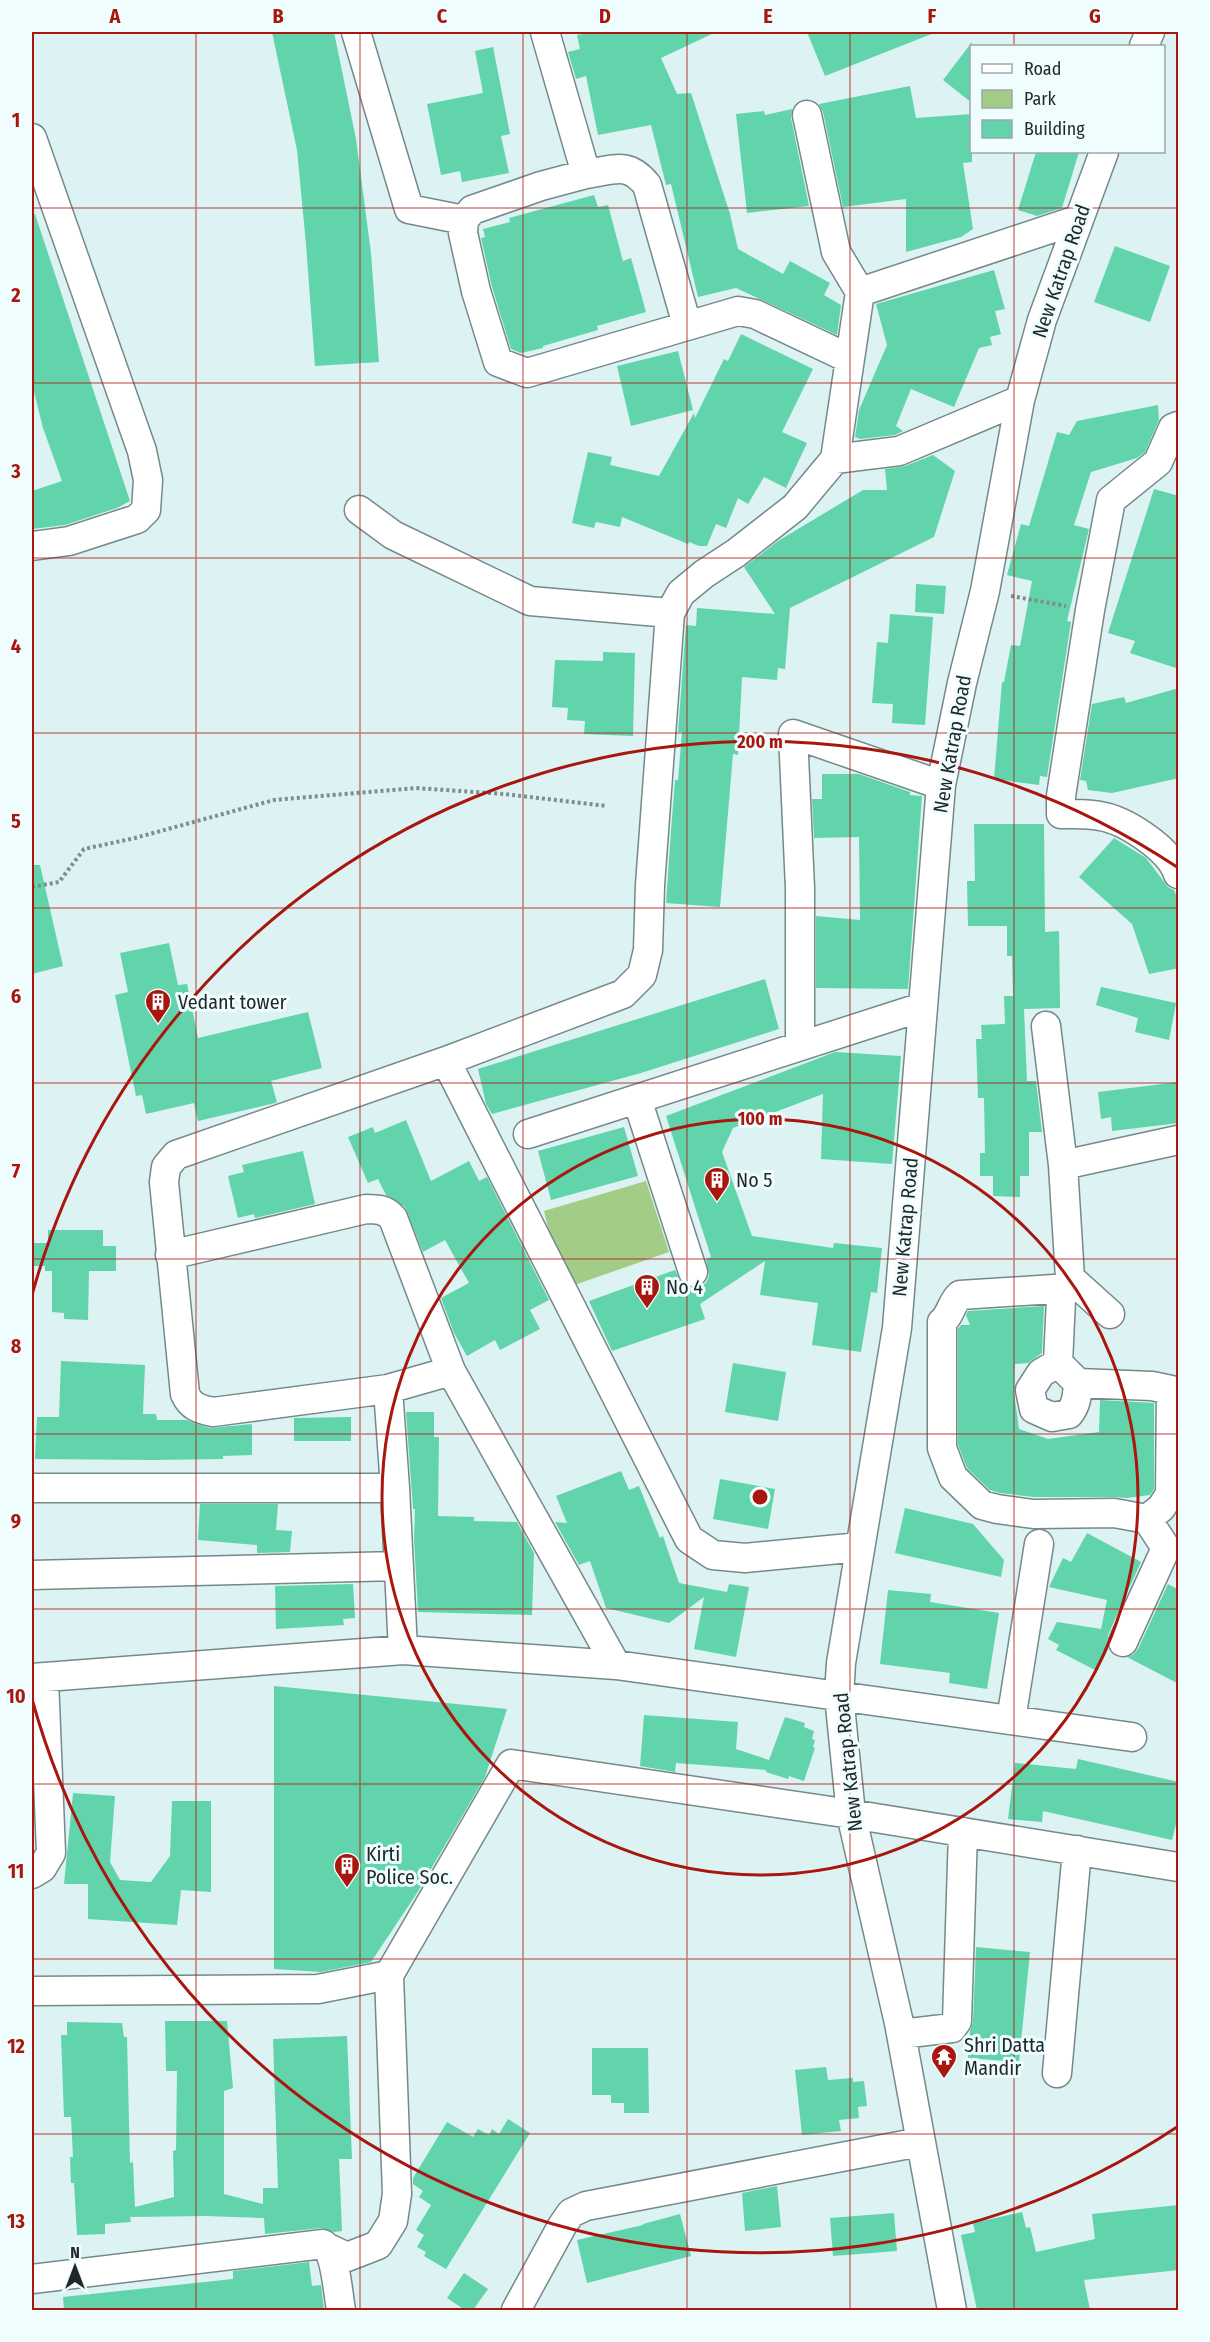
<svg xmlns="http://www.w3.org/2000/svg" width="1210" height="2342" font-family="'Fira Sans Condensed',sans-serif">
	<rect width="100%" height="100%" fill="#dcf2f3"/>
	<path fill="#a3cd86" d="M646 1181 669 1252 563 1289 544 1211Z"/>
	<path fill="#61d4ac" d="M272 32H334L356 139 371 253 379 362 315 366 306 244 297 150Z
		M594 32H716L661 58 677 94 691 93 730 214 738 249 783 274 790 261 830 283 824 295 841 305 837 335 736 288 698 297 671 184 666 185 651 125 598 135 586 76 576 79 568 52 580 49 577 35Z
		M807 32H934V33L825 76Z
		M972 42V103L943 80Z
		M493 47 510 134 501 136 509 173 462 182 460 171 441 175 427 104 483 93 475 51Z
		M910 86 916 118 972 114V162L963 163 973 229 961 237 906 252V199L843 207 823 112 819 104Z
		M792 109 791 118 809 206 747 213 736 114 764 111 765 115Z
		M1036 152H1079L1062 208 1037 216 1018 210Z
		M594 195 598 207 608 205 623 261 631 258 646 312 597 326 598 330 543 346V348L521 353 511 349 492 287 481 238 485 237 483 229 510 222 509 218Z
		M32 214H35L130 501 117 508 65 525 32 529V491L62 481 43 428 32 384Z
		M1115 246 1170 266 1150 322 1094 302Z
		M994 270 1005 309 995 311 1001 334 990 337 992 345 979 348 954 407 911 389 896 426 903 431 895 435 860 439 855 437 859 410 887 345 876 304Z
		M741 334 813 369 782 432 807 443 786 488 764 477 748 504 738 498 726 528 716 524 707 546H699L689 542 688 544 622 517 620 527 596 522 594 528 572 523 588 452 612 457 610 465 659 476 694 413 695 418 724 359 728 361Z
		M678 351 693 410 631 426 617 366Z
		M1158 405 1159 420 1145 452 1137 458 1091 472 1074 525 1089 529 1067 621 1071 622 1047 777 1040 776 1039 785 994 779 1002 682H1004L1011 645 1020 646 1032 581 1007 575 1021 524 1029 526 1057 432 1069 435 1077 421Z
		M933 455 955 471 934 537 790 608 785 669 778 668 777 680 742 677 738 755 733 754 720 907 666 903 671 831 675 780H678L682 732H678L686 625 696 626 697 608 775 614 744 567 778 541 863 490H887L885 469 905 466Z
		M1154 489 1179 496V669L1130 653 1135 641 1108 633Z
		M916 584 946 586 944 614 915 612Z
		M890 614 933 617 925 725 892 723 893 704 872 703 877 642 888 643Z
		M603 652 635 653 633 736 584 734 585 721 567 720 568 708 552 707 555 660 603 661Z
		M1179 688V778L1112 793 1088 790 1086 781 1080 780 1092 704 1124 697 1126 703Z
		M822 774H859L910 792V795L922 796 908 989 816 988V916L860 920 859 837 814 838 812 799H822Z
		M974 824H1044L1045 932 1059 931 1060 1008 1024 1009 1027 1081H1036L1042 1132H1029V1176H1020V1197L993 1196V1176H980V1153H985L984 1098H978L976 1039H982L981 1025 1005 1024 1004 996H1013L1012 956H1007V926H968L967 881H975Z
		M1114 838 1146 858 1168 887 1174 890 1179 903V968L1149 974 1132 924 1079 877Z
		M32 865H40L63 966 32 974Z
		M169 943 178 985 187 984 198 1038 308 1012 322 1068 271 1081 277 1102 275 1103 198 1121 194 1103 146 1114 142 1095 136 1096 115 995 128 992 120 953Z
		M765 979 779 1029 641 1073 492 1114 486 1104 478 1069Z
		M1101 987 1176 1003 1169 1040 1135 1032 1138 1018 1096 1005Z
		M835 1052 901 1056 892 1164 821 1159 823 1094 733 1128 722 1152 752 1236 833 1248 834 1243 882 1248 877 1293 871 1292 861 1352 812 1345 818 1303 760 1295 765 1261 700 1304 705 1319 612 1351 589 1301 675 1270 682 1284 690 1288 699 1287 706 1283 709 1276 706 1259 711 1257 666 1116Z
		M1179 1082V1123L1112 1131 1111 1117 1101 1119 1098 1092Z
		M406 1120 431 1181 469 1161 479 1181 487 1177 549 1300 530 1310 540 1329 500 1350 495 1340 467 1356 454 1333 441 1298 469 1283 445 1240 423 1252 405 1207 386 1195 378 1179 368 1183 348 1137 373 1127 375 1133Z
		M624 1127 638 1176 551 1200 538 1151Z
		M303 1151 315 1204 255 1218 254 1214 238 1218 228 1176 244 1172 242 1165Z
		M48 1230H103V1246H116V1271H89L88 1320 64 1319V1313L52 1312V1271H45V1266H34V1243H48Z
		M1044 1306 1042 1353 1028 1363 1015 1364 1014 1393 1019 1429 1048 1439 1099 1432 1100 1400 1154 1403V1489L1150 1495 1126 1498 1114 1497H1034L1000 1493 990 1490 967 1468 958 1445V1329L961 1325H970L966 1315 968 1311Z
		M61 1361 145 1365 143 1414H156L157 1420H186L210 1428 252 1424V1455L223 1456V1459L153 1460 35 1459 37 1417H59Z
		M733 1363 786 1372 778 1421 725 1412Z
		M406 1412H434V1437H439L438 1516 474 1517V1521L517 1522 534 1553 532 1615 418 1612 414 1539 415 1509H413Z
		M351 1417V1441H294V1418Z
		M621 1471 629 1490 639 1486 660 1538 663 1536 679 1583 727 1592 729 1584 749 1587 736 1657 694 1649 704 1597 669 1623 606 1608 590 1561 579 1565 555 1522 567 1523 556 1496Z
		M720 1479 775 1489 768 1529 713 1519Z
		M200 1504H278L276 1530 292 1531 290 1552 257 1553V1545L198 1540Z
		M905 1508 973 1524 1004 1560 1001 1577 895 1553Z
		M1087 1533 1141 1562 1108 1635 1107 1643 1108 1649 1097 1671 1056 1650 1059 1645 1048 1639 1057 1622 1101 1629 1107 1600 1049 1587 1063 1558 1071 1562Z
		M353 1584 355 1618 343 1619 344 1625 276 1629 275 1586Z
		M1168 1584 1179 1590V1684L1127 1657 1133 1655 1138 1649Z
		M888 1590 931 1594 930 1602 999 1613 987 1689 949 1683 950 1673 880 1664Z
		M274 1686 507 1709 485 1777 417 1893 371 1962 321 1972 274 1969Z
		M644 1715 738 1722 736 1749 769 1760 785 1717 805 1723 804 1727 814 1731 812 1739 815 1740 813 1747 815 1748 804 1781 789 1776 788 1779 766 1772V1770L676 1763 675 1772 640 1766Z
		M1078 1759 1179 1782V1812L1172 1840 1043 1811 1042 1822 1008 1819 1015 1763 1076 1769Z
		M73 1793 115 1796 110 1862 120 1880 151 1882 170 1856 172 1801H211V1892L181 1890 177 1925 88 1919V1884H64Z
		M976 1947 1030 1952 1019 2062 968 2058 970 2031 973 2022Z
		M165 2021H227L233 2088 224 2091V2194L263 2204V2188H278L273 2039 347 2036 352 2159H339L342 2231 334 2232 321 2228 265 2234 264 2218 206 2216 130 2217 131 2222 105 2224V2234L77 2235 74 2183H71L70 2157H73L71 2117H64L61 2035H67V2022L122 2023 124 2037H127L130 2163 133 2162 135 2207 174 2197 173 2151 176 2150 177 2071H166Z
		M592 2048H648L649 2113H624V2103H611V2095H592Z
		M826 2067 828 2080 853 2078V2082L864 2081 867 2106 858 2107 859 2118 839 2120 841 2131 802 2135 795 2070Z
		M508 2119 530 2133 446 2269 424 2256 426 2252 417 2247 424 2235 416 2230 431 2205 419 2197 423 2191 413 2184V2178L447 2122 473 2137 478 2129 489 2135 492 2129 499 2134Z
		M777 2186 781 2227 745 2231 742 2193Z
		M1179 2205V2270L1084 2280 1090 2310H977L961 2235 975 2232 973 2223 1022 2212 1026 2228 1030 2227 1036 2252 1095 2239 1092 2214Z
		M894 2213 897 2251 833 2256 830 2218Z
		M680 2214 691 2256 587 2283 577 2240 643 2225V2224Z
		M309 2262 312 2286 321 2285 324 2310H64L63 2297 233 2279V2271Z
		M464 2273 488 2289 473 2310H465L447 2298Z"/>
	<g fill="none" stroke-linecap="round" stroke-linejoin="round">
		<defs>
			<path id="minor" d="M356 32 409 209 464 220
				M545 32 586 174 541 186 472 210 464 220 463 233 476 291 498 362 527 373 738 311 755 314 850 359
				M1144 46 1150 32
				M32 138 142 451 148 480 146 510 137 519 69 541 32 546
				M586 174C614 170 628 161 647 185L687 325
				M860 292 1077 220
				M1178 426 1173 428 1158 462 1111 500 1090 610 1061 796V814C1074 814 1088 813 1100 816 1125 820 1170 849 1178 874
				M835 459 899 451 1020 400
				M359 510 393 535 530 601 670 613
				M1046 1026 1063 1165 1070 1278 1110 1314
				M800 1045V888L793 734 941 785
				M446 1061 689 1539 713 1555 745 1558 860 1547
				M637 1099 693 1272
				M528 1134 922 1007
				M1063 1165 1178 1140
				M170 1255 366 1209C377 1209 385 1209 393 1218L451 1371 616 1665
				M1058 1363 1078 1383C1077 1395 1077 1404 1069 1414L1052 1417 1034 1409 1030 1390 1041 1373 1058 1363 1061 1299 1054 1289 960 1295C951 1303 951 1315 942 1322V1448L953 1477 982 1505 997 1509 1033 1514 1114 1513 1147 1519 1166 1548
				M451 1371 388 1389 213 1412C199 1409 191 1407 185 1394L164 1182 166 1167 176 1155 446 1061 623 994 642 975 648 950 650 885 670 613 681 593 704 574 736 553 795 507 835 459 860 292 836 252 807 115
				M1078 1383 1152 1386 1171 1390 1170 1494 1161 1508 1147 1519
				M388 1389 395 1488
				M32 1488H395L403 1650 616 1665 1132 1737
				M32 1575 399 1566
				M1123 1642 1166 1548
				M32 1678 403 1650
				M1011 1720 1039 1544
				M32 1874 42 1868 51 1853 44 1678
				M32 1991 318 1989 389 1975 511 1764 851 1814 1178 1867
				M901 2034 952 2028 957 2021 963 1832
				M1057 2073 1077 1850
				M328 2248 347 2257 378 2245 393 2221 397 2194 389 1975
				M32 2279 323 2244C336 2253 338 2295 341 2310
				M516 2310 562 2226 571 2213 586 2206 920 2142
				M952 2310 899 2023 851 1814 839 1696 841 1663 897 1328 941 785 962 683 985 591 1020 400 1042 320 1104 152"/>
		</defs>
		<use href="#minor" stroke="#75898b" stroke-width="31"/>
		<path stroke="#7e8d8e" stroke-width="4" stroke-dasharray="3 3" stroke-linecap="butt" d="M1011 596 1066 606
			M32 887 59 882 84 849 135 838 274 800 416 788 504 794 607 806"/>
		<use href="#minor" stroke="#fff" stroke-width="28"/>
	</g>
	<path fill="none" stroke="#a8160e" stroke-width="1.5" stroke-opacity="0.55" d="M196 32V2310M360 32V2310M523 32V2310M687 32V2310M850 32V2310M1014 32V46M1014 152V2310M32 208H1178M32 383H1178M32 558H1178M32 733H1178M32 908H1178M32 1083H1178M32 1259H1178M32 1434H1178M32 1609H1178M32 1784H1178M32 1959H1178M32 2134H1178"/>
	<g fill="none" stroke="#a8160e" stroke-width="3">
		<circle cx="760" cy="1497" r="378"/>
		<path d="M1177 2127A755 755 0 0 1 32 1699M32 1295A755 755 0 0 1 1177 867"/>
	</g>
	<defs>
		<symbol id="building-pin" viewBox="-11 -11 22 30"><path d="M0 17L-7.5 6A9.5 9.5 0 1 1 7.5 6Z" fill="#a8160e" stroke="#f0fdfe"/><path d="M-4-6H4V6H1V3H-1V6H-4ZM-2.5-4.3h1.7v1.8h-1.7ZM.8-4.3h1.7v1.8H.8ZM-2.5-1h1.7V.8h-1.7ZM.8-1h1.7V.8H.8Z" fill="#fff"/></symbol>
		<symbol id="temple-pin" viewBox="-11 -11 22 30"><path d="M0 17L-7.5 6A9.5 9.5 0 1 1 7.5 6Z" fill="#a8160e" stroke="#f0fdfe"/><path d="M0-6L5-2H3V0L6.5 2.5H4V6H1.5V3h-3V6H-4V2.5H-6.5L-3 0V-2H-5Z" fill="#fff"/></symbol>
	</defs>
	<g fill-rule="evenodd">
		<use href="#building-pin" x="143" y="987" width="30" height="40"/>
		<use href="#building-pin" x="702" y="1165" width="30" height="40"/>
		<use href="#building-pin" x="632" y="1272" width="30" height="40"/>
		<use href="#building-pin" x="332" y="1851" width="30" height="40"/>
		<use href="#temple-pin" x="929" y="2042" width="30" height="40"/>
	</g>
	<g text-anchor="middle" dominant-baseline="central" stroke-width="6" stroke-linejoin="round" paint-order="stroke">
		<g font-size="20" fill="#1f2728" stroke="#f0fdfe">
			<text transform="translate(1061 271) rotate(-71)">New Katrap Road</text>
			<text transform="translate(952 744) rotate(-80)">New Katrap Road</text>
			<text transform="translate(905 1227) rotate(-85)">New Katrap Road</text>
			<text transform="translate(848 1762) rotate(-96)">New Katrap Road</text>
		</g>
		<g font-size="20" fill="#1f2728" stroke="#f0fdfe" text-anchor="start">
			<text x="178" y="1002">Vedant tower</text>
			<text x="736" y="1180">No 5</text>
			<text x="666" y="1287">No 4</text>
			<text x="366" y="1854">Kirti<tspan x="366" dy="23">Police Soc.</tspan></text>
			<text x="964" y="2045">Shri Datta<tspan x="964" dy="23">Mandir</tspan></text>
		</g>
	</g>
	<circle cx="760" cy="1497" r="9" fill="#a8160e" stroke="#f0fdfe" stroke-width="3"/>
	<g font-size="18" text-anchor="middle" font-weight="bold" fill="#a8160e" stroke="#f0fdfe" stroke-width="6" stroke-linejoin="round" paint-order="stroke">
		<text x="760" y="748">200 m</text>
		<text x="760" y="1125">100 m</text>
	</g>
	<rect width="1210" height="2342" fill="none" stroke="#f0fdfe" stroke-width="66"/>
	<rect x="970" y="45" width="195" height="108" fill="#f0fdfe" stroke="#9ca7a8" stroke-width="1.5"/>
	<rect x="982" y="64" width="30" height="9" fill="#ffffff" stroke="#9ca7a8" stroke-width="1.5"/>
	<text x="1024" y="75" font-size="18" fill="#1f2728">Road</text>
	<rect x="982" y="90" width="30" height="18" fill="#a3cd86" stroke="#9ca7a8" stroke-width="1.5"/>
	<text x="1024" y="105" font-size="18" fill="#1f2728">Park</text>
	<rect x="982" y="120" width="30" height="18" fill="#61d4ac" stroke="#9ca7a8" stroke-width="1.5"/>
	<text x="1024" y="135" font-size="18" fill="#1f2728">Building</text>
	<g transform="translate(75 2267)" stroke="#f0fdfe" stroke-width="4.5" paint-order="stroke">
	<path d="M0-4.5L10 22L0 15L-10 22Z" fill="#1f2728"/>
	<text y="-9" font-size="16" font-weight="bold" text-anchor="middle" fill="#1f2728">N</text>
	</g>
	<rect x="33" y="33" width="1144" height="2276" fill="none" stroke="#a8160e" stroke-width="2"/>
	<g font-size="20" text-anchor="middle" font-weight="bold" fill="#a8160e">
		<text x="115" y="23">A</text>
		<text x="278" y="23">B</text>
		<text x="442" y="23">C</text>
		<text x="605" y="23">D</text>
		<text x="768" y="23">E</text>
		<text x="932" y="23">F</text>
		<text x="1095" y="23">G</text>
		<text x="16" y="127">1</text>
		<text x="16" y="302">2</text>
		<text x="16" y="478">3</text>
		<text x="16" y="653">4</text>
		<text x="16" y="828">5</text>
		<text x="16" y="1003">6</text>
		<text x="16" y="1178">7</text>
		<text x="16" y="1353">8</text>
		<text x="16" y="1528">9</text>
		<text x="16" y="1703">10</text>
		<text x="16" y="1878">11</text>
		<text x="16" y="2053">12</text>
		<text x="16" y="2228">13</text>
	</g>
</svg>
